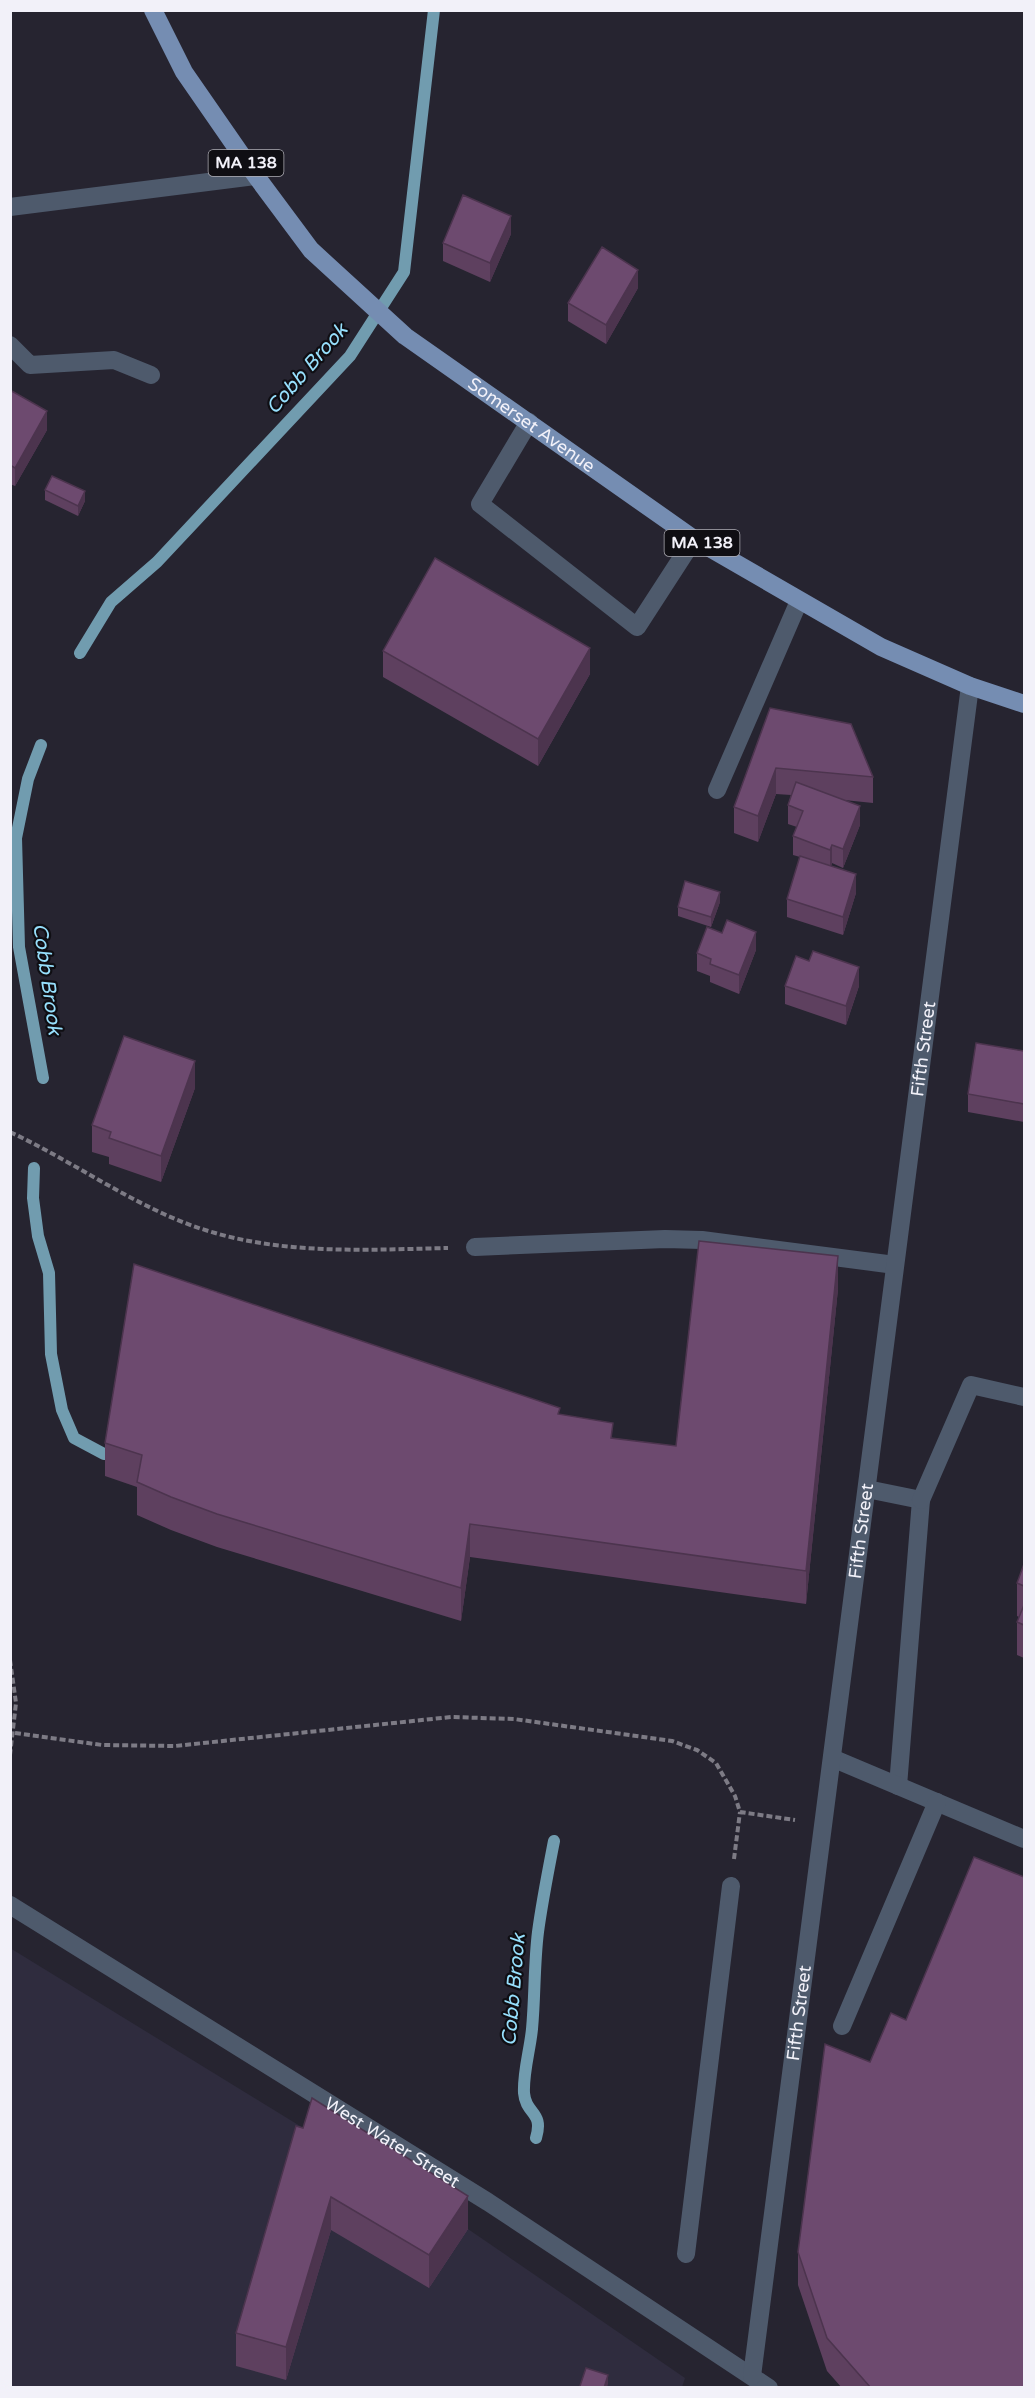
<svg xmlns="http://www.w3.org/2000/svg" width="1035" height="2398" font-family="'Varela Round',sans-serif">
	<rect width="100%" height="100%" fill="#262430"/>
	<path fill="#2f2c3e" d="M10 1948 468 2229 685 2378 682 2387H11Z"/>
	<g fill="none" stroke-linecap="round" stroke-linejoin="round">
		<path stroke="#719caf" stroke-width="12" d="M80 653 111 602 157 562 350 356 404 272 434 10
			M41 745 28 779 16 838 19 947 43 1078
			M34 1168 33 1198 38 1236 49 1273 51 1354 62 1410 74 1438 104 1454
			M536 2138C544 2111 526 2115 524 2093 523 2072 530 2050 532 2029 535 1997 534 1964 538 1932 542 1902 548 1872 554 1841"/>
		<path stroke="#7d7b85" stroke-width="4" stroke-dasharray="6 3" stroke-linecap="butt" d="M10 1132C70 1160 124 1199 185 1223 271 1256 358 1250 448 1248
			M10 1660 16 1703 10 1755
			M15 1733 102 1745 175 1746 451 1717 514 1719 672 1741 697 1750 716 1763 735 1796 740 1812 795 1820
			M734 1859 740 1812"/>
		<g stroke="#4e5a6c" stroke-width="18">
			<path d="M10 207 256 176"/>
			<path d="M10 345 30 365 114 360 151 375"/>
			<path d="M529 422 480 504 637 627 694 539"/>
			<path d="M717 790 799 601"/>
			<path d="M475 1247 665 1239 702 1240 895 1265"/>
			<path d="M867 1489 921 1500 898 1786"/>
			<path d="M921 1500 971 1385 1024 1397"/>
			<path d="M832 1758 1024 1839"/>
			<path id="s1" d="M10 1905 488 2202 769 2388"/>
			<path d="M842 2026 937 1802"/>
			<path d="M686 2254 731 1886"/>
			<path id="s2" d="M752 2376 970 686"/>
		</g>
		<path stroke="#758db2" stroke-width="18" id="s3" d="M153 10 184 72 256 176 311 250 405 336 694 539 881 647 970 686 1024 704"/>
	</g>
	<path fill="#5e405f" d="M511 234 490 282 443 261V243Z
		M638 288 606 344 568 321V303Z
		M10 390 47 430 15 486 10 484Z
		M45 490 85 501 78 516 45 500Z
		M383 651 590 674 538 766 383 677Z
		M770 708 873 777V803L844 800 860 825 843 868 832 863 831 866 856 893 843 935 787 917V899L800 857 793 855V836L797 827 788 824V805L791 795 776 794 758 842 734 833V807Z
		M720 902 711 927 678 916V907Z
		M756 950 739 994 710 982V976L697 971V953Z
		M785 986H859L846 1025 785 1004Z
		M1024 1051V1122L968 1112V1094Z
		M195 1088 161 1182 109 1164V1157L92 1152V1125Z
		M838 1289 806 1604 470 1557 461 1621 217 1547 171 1530 137 1515V1487L105 1476V1443L560 1414 613 1438 676 1446Z
		M1024 1564V1658L1017 1655V1622L1019 1617 1017 1616V1583Z
		M296 2126 468 2229 429 2288 331 2230 286 2380 236 2366V2333Z
		M798 2252 1024 2388H842L827 2371 798 2285Z"/>
	<path fill="#4c344e" d="M511 216V234L490 282V263Z
		M638 270V288L606 344V325Z
		M47 411V430L15 486V468Z
		M85 491V501L78 516V506Z
		M590 648V674L538 766V739Z
		M776 768V794L758 842V816Z
		M860 806V825L843 868V849Z
		M832 845V863L830 869V850Z
		M856 874V893L843 935V917Z
		M720 892V902L711 927V917Z
		M756 932V950L739 994V975Z
		M859 967V986L846 1025V1006Z
		M195 1061V1088L161 1182V1156Z
		M838 1256V1289L806 1604V1571Z
		M470 1524V1557L461 1621V1588Z
		M468 2196V2229L429 2288V2255Z
		M331 2197V2230L286 2380V2347Z
		M608 2375V2384L607 2388H604Z"/>
	<path fill="#6d4a6f" stroke="#4c344e" stroke-width="1.5" d="M463 195 511 216 490 263 443 243Z
		M602 247 638 270 606 325 568 303Z
		M10 390 47 411 15 468 10 465Z
		M52 476 85 491 78 506 45 490Z
		M435 558 590 648 538 739 383 651Z
		M770 708 851 724 873 777 776 768 758 816 734 807Z
		M796 782 860 806 843 849 832 845 830 850 793 836 803 811 788 805Z
		M800 856 856 874 843 917 787 899Z
		M685 881 720 892 711 917 678 907Z
		M727 920 756 932 739 975 710 964 711 959 697 953 707 927 722 933Z
		M813 951 859 967 846 1006 785 986 796 956 809 961Z
		M124 1036 195 1061 161 1156 109 1138 111 1132 92 1125Z
		M976 1043 1024 1051V1104L968 1094Z
		M699 1241 838 1256 806 1571 470 1524 461 1588 217 1514 171 1497 137 1482 142 1455 105 1443 134 1264 560 1408 558 1414 613 1423 611 1438 676 1446Z
		M1024 1564V1586L1017 1583Z
		M1024 1605V1625L1017 1622Z
		M974 1857 1024 1877V2388H871L827 2338 798 2252 825 2044 870 2062 891 2013 906 2020Z
		M312 2098 468 2196 429 2255 331 2197 286 2347 236 2333 296 2126 303 2128Z
		M586 2368 608 2375 604 2388H583L580 2386Z"/>
	<g text-anchor="middle" dominant-baseline="central" stroke-width="4.5" stroke-linejoin="round" paint-order="stroke">
		<g fill="#0f0e13" stroke="#aeadb4" stroke-width="1.5">
			<rect x="208.5" y="150" width="75" height="26" rx="4.5"/>
			<rect x="664.5" y="530" width="75" height="26" rx="4.5"/>
		</g>
		<g font-size="16" font-weight="bold" fill="#f2f1f9">
			<text x="246" y="163">MA 138</text>
			<text x="702" y="543">MA 138</text>
		</g>
		<g font-size="18" fill="#f2f1f9" stroke="#0f0e13">
			<text stroke="none"><textPath href="#s3" startOffset="570">Somerset Avenue</textPath></text>
			<text stroke="none"><textPath href="#s2" startOffset="1338">Fifth Street</textPath></text>
			<text stroke="none"><textPath href="#s2" startOffset="852">Fifth Street</textPath></text>
			<text stroke="none"><textPath href="#s2" startOffset="366">Fifth Street</textPath></text>
			<text stroke="none"><textPath href="#s1" startOffset="450">West Water Street</textPath></text>
		</g>
		<g font-size="20" font-style="italic" fill="#97e0fd" stroke="#0f0e13">
			<text transform="translate(307 369) rotate(-49)">Cobb Brook</text>
			<text transform="translate(47 979) rotate(82)">Cobb Brook</text>
			<text transform="translate(514 1990) rotate(-85)">Cobb Brook</text>
		</g>
	</g>
	<rect width="1035" height="2398" fill="none" stroke="#f2f1f9" stroke-width="24"/>
</svg>
